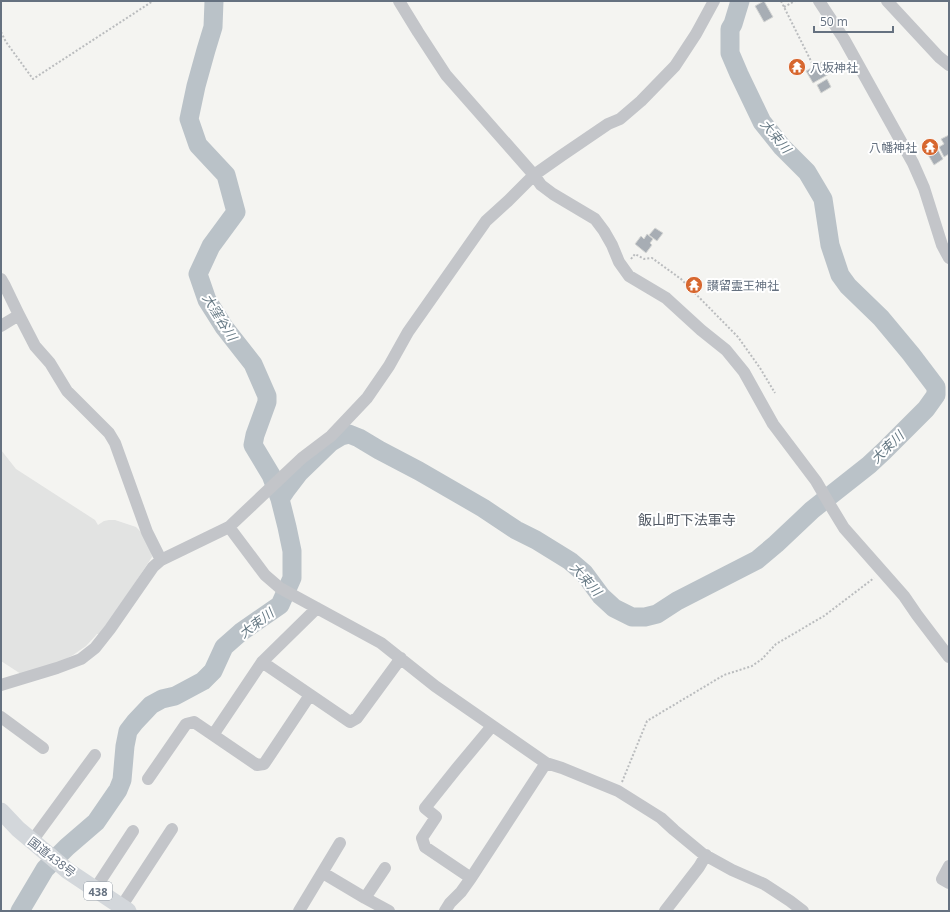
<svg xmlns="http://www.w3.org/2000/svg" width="950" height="912" font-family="'Open Sans','Noto Sans JP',sans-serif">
	<rect width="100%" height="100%" fill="#f4f4f1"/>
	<path fill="#e2e3e2" d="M1 450 16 469 95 520 98 525 104 521 109 520H115L136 527 142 533 151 551 152 557 101 634H97L86 646 73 655 56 664 21 674 1 661Z"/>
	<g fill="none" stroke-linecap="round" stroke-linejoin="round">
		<path stroke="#bac2c8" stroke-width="19" d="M280 499 286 490 299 473 331 442 341 436 349 434 359 438 379 450 419 471 483 508 516 530 536 540 570 561 584 573 601 596 614 608 632 617H645L657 614 677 601 757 560 776 544 812 510 869 465 884 451 926 409 936 395V387L911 354 881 318 848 286 840 275 830 245 823 199 807 172 782 147 762 122 739 74 730 53V29L733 24 740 1
			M20 911 45 869 67 847 96 822 118 790 122 780 125 746 128 731 135 722 151 705 162 699 175 696 203 681 213 671 224 647 241 632 280 605 292 578V551L287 527 280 499 271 475 253 445 255 435 267 402V396L253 364 224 327 207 300 198 274 211 246 236 212 226 175 198 145 189 119 196 86 206 50 213 27 214 1"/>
	</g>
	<path fill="#a7adb4" stroke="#d5d6d4" d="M764 1 773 17 764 22 755 6Z
		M822 62 829 74 813 83 806 71Z
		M827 79 831 87 821 93 817 85Z
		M949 135V154L944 157 939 147 944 144 941 139Z
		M937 148 943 159 934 165 927 153Z
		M655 228 663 233 657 241 649 235Z
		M647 234 653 239 650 243 652 245 646 253 635 244 641 236 644 239Z"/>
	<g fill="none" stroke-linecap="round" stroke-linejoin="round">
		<path stroke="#babcbe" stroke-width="2" stroke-dasharray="2 2" stroke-linecap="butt" d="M781 1 812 63
			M784 7 795 1
			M1 32 6 42 33 79 153 1
			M631 259 635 254 644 259 652 258 681 279 738 337 760 368 775 393
			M622 782 647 721 724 675 752 666 762 659 776 644 824 616 874 578"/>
		<path stroke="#c3c5c9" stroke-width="12" d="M399 1 418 32 446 75 534 175 541 185 553 194 595 219 604 231 612 245 619 262 629 276 666 298 701 330 726 350 744 372 773 424 816 481 830 505 844 528 904 596 917 615 949 657
			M819 1 844 39 913 163 924 188 942 245 949 258
			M887 1 939 57 949 65
			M1 279 5 286 19 315 35 346 50 363 67 391 109 433 115 443 147 532 161 560
			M1 326 19 315
			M229 527 265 575 280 588 381 643 435 686 546 763 562 768 618 791 661 818 674 830 703 854 732 870 764 884 790 901 803 911
			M262 662 350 722 357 718 401 658
			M1 685 57 668 81 659 95 648 110 629 153 567 161 560 229 527 302 458 331 436 367 398 389 366 408 332 486 221 508 201 534 175 561 156 608 124 620 119 641 101 675 66 696 34 714 1
			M1 717 43 748
			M213 735 262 662 317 608
			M148 779 186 724 194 722 257 765 264 764 310 695
			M32 841 95 755
			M949 866 942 879 949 883
			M323 873 365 898 389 911
			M471 878 425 847 422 838 436 817 425 808 457 768 492 726
			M95 889 133 831
			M365 898 385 868
			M121 907 172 829
			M299 911 340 843
			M445 911 450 903 461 892 471 878 546 763
			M665 911 699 867 706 855"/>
		<path stroke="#d3d7db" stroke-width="17" d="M1 811 18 829 68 871 128 911"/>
	</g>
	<defs>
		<symbol id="temple-disc" viewBox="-11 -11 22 22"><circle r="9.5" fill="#d7672f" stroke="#fff"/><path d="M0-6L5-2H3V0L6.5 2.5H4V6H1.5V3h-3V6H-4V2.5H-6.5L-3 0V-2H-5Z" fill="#fff"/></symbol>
	</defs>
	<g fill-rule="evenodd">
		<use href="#temple-disc" x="787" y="57" width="20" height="20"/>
		<use href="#temple-disc" x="920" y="137" width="20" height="20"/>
		<use href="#temple-disc" x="684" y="275" width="20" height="20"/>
	</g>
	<g text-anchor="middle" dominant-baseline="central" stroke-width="4" stroke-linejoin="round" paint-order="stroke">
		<rect fill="#fff" stroke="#939ca6" stroke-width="1" x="84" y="882" width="28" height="18" rx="3"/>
		<g font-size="11" font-weight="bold" fill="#657180">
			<text x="98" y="891">438</text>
		</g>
		<g font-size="12" fill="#657180" stroke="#fff" text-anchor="start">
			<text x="810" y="67">八坂神社</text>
			<text x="917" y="147" text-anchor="end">八幡神社</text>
			<text x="707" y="285">讃留霊王神社</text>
		</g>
		<g font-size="12" fill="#657180" stroke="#fff">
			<text transform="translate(52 857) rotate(38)">国道438号</text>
		</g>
		<g font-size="13" font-style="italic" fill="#667984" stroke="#fff">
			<text transform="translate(776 136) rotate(50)">大束川</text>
			<text transform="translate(220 317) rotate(58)">大窪谷川</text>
			<text transform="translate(887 447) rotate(-44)">大束川</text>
			<text transform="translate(586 579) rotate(48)">大束川</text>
			<text transform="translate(256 623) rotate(-37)">大束川</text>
		</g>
		<g font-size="14" fill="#535b66" stroke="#fff">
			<text x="687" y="519">飯山町下法軍寺</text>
		</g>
	</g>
	<rect width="950" height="912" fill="none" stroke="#657180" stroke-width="4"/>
	<path d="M814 26v6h79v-6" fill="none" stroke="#657180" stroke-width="2"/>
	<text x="820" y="26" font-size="12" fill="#657180" stroke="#ffffff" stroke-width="3" paint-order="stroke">50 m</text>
</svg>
